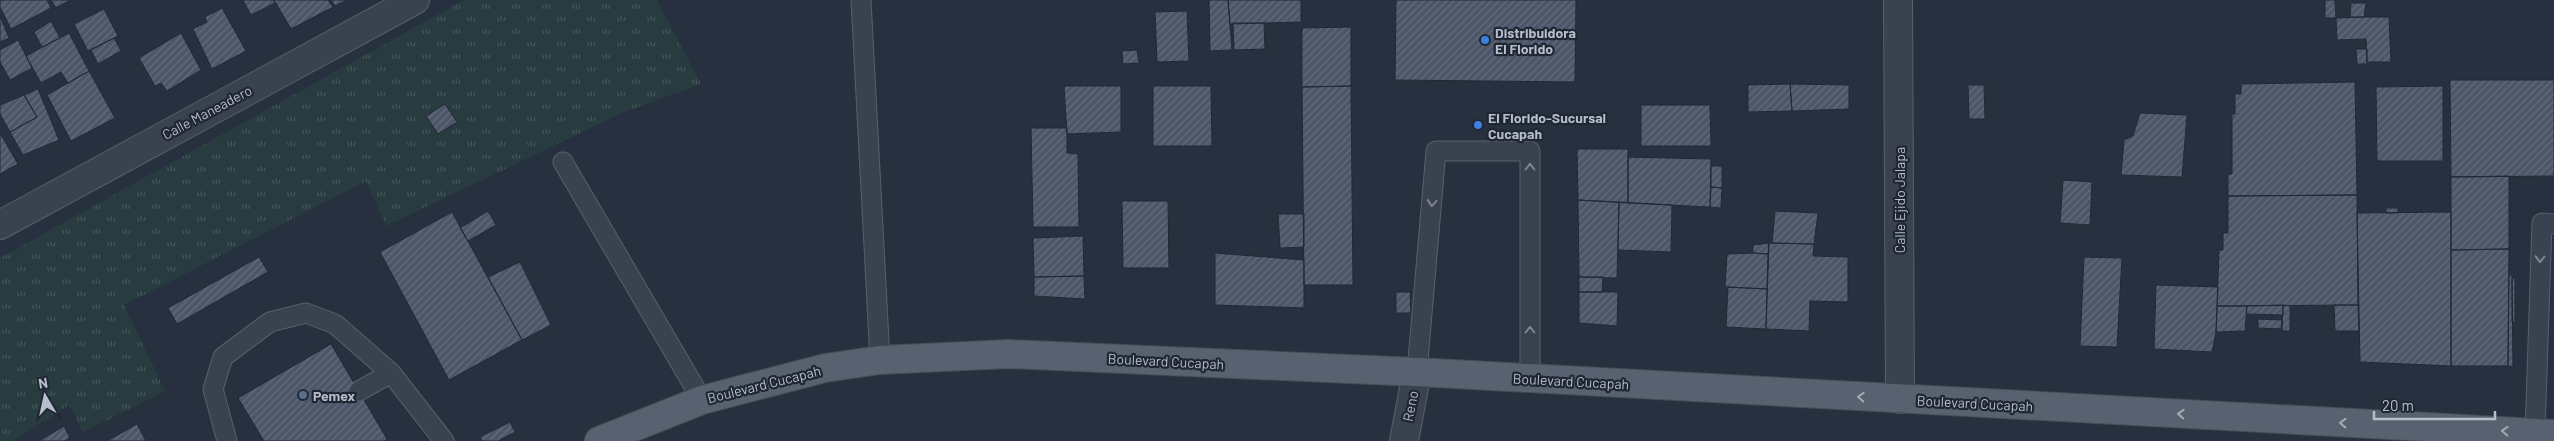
<svg xmlns="http://www.w3.org/2000/svg" width="2554" height="441" font-family="Barlow,sans-serif">
	<defs>
		<pattern id="grass-tufts" width="24" height="20" patternUnits="userSpaceOnUse" patternTransform="scale(1.25)"><rect width="24" height="20" fill="#283c40"/><path d="M3 7l-1-3M5 7V3M7 7l1-3M15 17l-1-3M17 17v-4M19 17l1-3" fill="none" stroke="#45565a"/></pattern>
		<pattern id="building-hatch" width="6" height="6" patternUnits="userSpaceOnUse" patternTransform="scale(1.25)"><rect width="6" height="6" fill="#4c5668"/><path d="M-1 1l2-2M0 6l6-6M5 7l2-2" fill="none" stroke="#646c7c"/></pattern>
	</defs>
	<rect width="100%" height="100%" fill="#26303f"/>
	<path fill="url(#grass-tufts)" d="M464 0H657L701 84 622 113 386 226 366 181 124 305 165 391 83 432 69 405 12 441H0V258Z"/>
	<path fill="url(#building-hatch)" stroke="#212936" d="M0 0H47L51 8 11 29 0 7Z
		M51 0H70L56 8Z
		M243 0H274L275 3 251 15Z
		M274 0H328L333 7 291 29Z
		M331 0H347L335 6Z
		M1209 0H1228L1232 50 1210 51Z
		M1228 0H1301V22L1230 24Z
		M1396 0H1576L1575 82 1395 80Z
		M2325 0H2335L2336 18H2325Z
		M2351 3H2366L2364 17H2350Z
		M222 8 246 51 212 69 193 29 207 22 205 17Z
		M104 9 118 36 88 51 74 24Z
		M1187 11 1189 61 1157 62 1155 12Z
		M0 16 9 38 0 42Z
		M2364 17H2389L2391 62H2367L2366 39 2337 40 2336 18Z
		M51 21 60 38 42 47 34 32Z
		M1233 23H1264L1265 49 1234 50Z
		M1351 27V86L1302 87V28Z
		M69 33 89 71 68 83 61 72 41 83 26 56Z
		M181 33 201 70 167 91 161 83 155 86 139 58Z
		M114 38 121 51 98 64 91 50Z
		M18 40 32 68 10 80 0 62V50Z
		M2356 49H2367V64H2357Z
		M1137 50 1139 63 1123 64 1122 51Z
		M89 71 115 118 71 141 47 95Z
		M2450 80H2554V176L2451 177Z
		M2355 82 2357 195 2228 196V174H2232V114H2235V94H2241V84Z
		M1790 84 1849 85V109L1792 111Z
		M1790 84 1792 111 1748 112V85Z
		M1968 85H1984L1985 119H1969Z
		M1064 86H1121V132L1067 134Z
		M1153 86H1211L1212 146H1153Z
		M1351 86 1353 285H1304L1302 87Z
		M2443 86V161H2377L2376 87Z
		M38 89 59 140 23 155 10 132 37 117 24 95Z
		M24 95 37 117 10 132 0 114V105Z
		M445 104 457 122 438 134 426 116Z
		M1641 105H1710L1711 146H1641Z
		M2140 113 2187 115 2182 177 2121 175 2124 140 2133 136Z
		M1031 128H1067V153L1078 154 1079 227H1033Z
		M0 133 18 164 0 174Z
		M1577 149H1628V203L1578 200Z
		M1628 157 1711 159 1710 207 1628 203Z
		M1711 166H1722V188L1711 187Z
		M2509 176V249L2451 250V177Z
		M2063 180 2092 182 2090 225 2060 223Z
		M1711 187 1722 188 1721 208 1710 207Z
		M2357 195 2358 305 2217 306 2219 250H2223V233H2228V196Z
		M1578 200 1619 202 1617 278 1579 277Z
		M1122 201H1168L1169 268H1123Z
		M1619 202 1672 205 1671 252 1618 250Z
		M2386 208H2398V213H2386Z
		M488 211 496 225 468 241 460 228Z
		M1775 211 1818 213 1814 244 1772 243Z
		M452 212 522 340 449 380 380 252Z
		M2451 212V366L2360 362 2357 213Z
		M1278 214H1304V247L1280 248Z
		M1083 236 1084 276 1034 277 1033 238Z
		M1769 243 1814 244 1813 256 1848 257V302L1810 301 1809 331 1766 329Z
		M1769 243 1768 254 1753 253V245Z
		M2509 249 2508 366H2451V250Z
		M1215 253 1304 260V308L1215 305Z
		M1753 253 1768 254 1767 289 1725 287 1727 254Z
		M259 257 268 272 177 324 168 308Z
		M2084 257 2122 258 2117 347 2080 346Z
		M520 262 551 325 522 340 488 277Z
		M2509 275H2512L2513 367 2508 366Z
		M1084 276 1085 299 1034 296V277Z
		M1579 277H1603L1602 292H1579Z
		M2512 278H2515V322H2512Z
		M2156 285 2218 287 2216 332 2212 352 2154 349Z
		M1728 287 1767 289 1766 329 1726 327Z
		M1396 292H1410L1411 313H1396Z
		M1579 292H1618L1617 326 1579 323Z
		M2283 305 2290 306V331H2282Z
		M2283 305V315L2246 314 2247 306Z
		M2334 305H2358L2359 331H2335Z
		M2217 306H2247L2245 331 2216 332Z
		M2258 319 2282 320 2281 329 2258 328Z
		M331 344 387 439 384 441H264L238 398Z
		M510 422 515 432 498 441H482L480 437Z
		M137 424 146 441H107Z
		M64 426 70 438 65 441H39Z"/>
	<g fill="none" stroke-linecap="round" stroke-linejoin="round">
		<defs>
			<path id="service" d="M861 0 880 360
				M563 162 702 400
				M1417 372 1436 151H1530V379
				M359 391 391 373 444 441
				M2535 433 2542 223 2554 224
				M227 441 213 389 223 357 270 322 306 313 335 324 391 373"/>
			<path id="minor" d="M1898 0 1900 399
				M0 225 415 0"/>
			<path id="tertiary" d="M1404 441 1417 372"/>
			<path id="primary" d="M599 441 702 400 825 368 880 360 1008 354 1417 372 2554 434"/>
		</defs>
		<use href="#service" stroke="#58606d" stroke-width="21"/>
		<use href="#minor" stroke="#58606d" stroke-width="30"/>
		<use href="#tertiary" stroke="#58606d" stroke-width="30"/>
		<use href="#primary" stroke="#444b58" stroke-width="30"/>
		<use href="#service" stroke="#3a424f" stroke-width="19"/>
		<use href="#minor" stroke="#3a424f" stroke-width="28"/>
		<use href="#tertiary" stroke="#3a424f" stroke-width="28"/>
		<use href="#primary" stroke="#58616f" stroke-width="28"/>
	</g>
	<defs><path id="oneway-chevron" d="M-2-3.5L2.5 0L-2 3.5" fill="none" stroke-width="1.6" stroke-linecap="round" stroke-linejoin="round" transform="scale(1.25)"/></defs>
	<g stroke="#7f8693">
		<use href="#oneway-chevron" transform="translate(1530 167) rotate(-90)"/>
		<use href="#oneway-chevron" transform="translate(1432 203) rotate(95)"/>
		<use href="#oneway-chevron" transform="translate(2540 259) rotate(92)"/>
		<use href="#oneway-chevron" transform="translate(1530 330) rotate(-90)"/>
	</g>
	<g stroke="#a4abb8">
		<use href="#oneway-chevron" transform="translate(1861 397) rotate(-177)"/>
		<use href="#oneway-chevron" transform="translate(2181 414) rotate(-177)"/>
		<use href="#oneway-chevron" transform="translate(2343 423) rotate(-177)"/>
		<use href="#oneway-chevron" transform="translate(2505 431) rotate(-177)"/>
	</g>
	<g fill="#3f7fe0" stroke="#1f2734" stroke-width="2">
		<circle cx="1485" cy="40" r="5"/>
		<circle cx="1478" cy="125" r="5"/>
	</g>
	<circle fill="#5c6f8a" stroke="#1f2734" stroke-width="2" cx="303" cy="395" r="5"/>
	<g text-anchor="middle" dominant-baseline="central" stroke-width="4.5" stroke-linejoin="round" paint-order="stroke">
		<g font-size="14" font-weight="bold" fill="#b7bdca" stroke="#1f2734" text-anchor="start">
			<text x="1495" y="32">Distribuidora<tspan x="1495" dy="16">El Florido</tspan></text>
			<text x="1488" y="117">El Florido-Sucursal<tspan x="1488" dy="16">Cucapah</tspan></text>
			<text x="313" y="395">Pemex</text>
		</g>
		<g font-size="14" fill="#b7bdca" stroke="#1f2734">
			<text transform="translate(207 112) rotate(-28)">Calle Maneadero</text>
			<text transform="translate(1899 200) rotate(-90)">Calle Ejido Jalapa</text>
			<text transform="translate(1166 361) rotate(3)">Boulevard Cucapah</text>
			<text transform="translate(1571 381) rotate(3)">Boulevard Cucapah</text>
			<text transform="translate(764 384) rotate(-14)">Boulevard Cucapah</text>
			<text transform="translate(1975 403) rotate(3)">Boulevard Cucapah</text>
			<text transform="translate(1410 406) rotate(-79)">Reno</text>
		</g>
	</g>
	<g transform="translate(45 396) rotate(351)" stroke="#1f2734" stroke-width="4" paint-order="stroke">
	<path d="M0-4L9 19L0 12L-9 19Z" fill="#b7bdca"/>
	<text y="-8" font-size="14" font-weight="bold" text-anchor="middle" fill="#b7bdca">N</text>
	</g>
	<path d="M2374 411v8h121v-8" fill="none" stroke="#b7bdca" stroke-width="2.5"/>
	<text x="2382" y="411" font-size="15" fill="#b7bdca" stroke="#1f2734" stroke-width="4" paint-order="stroke">20 m</text>
</svg>
